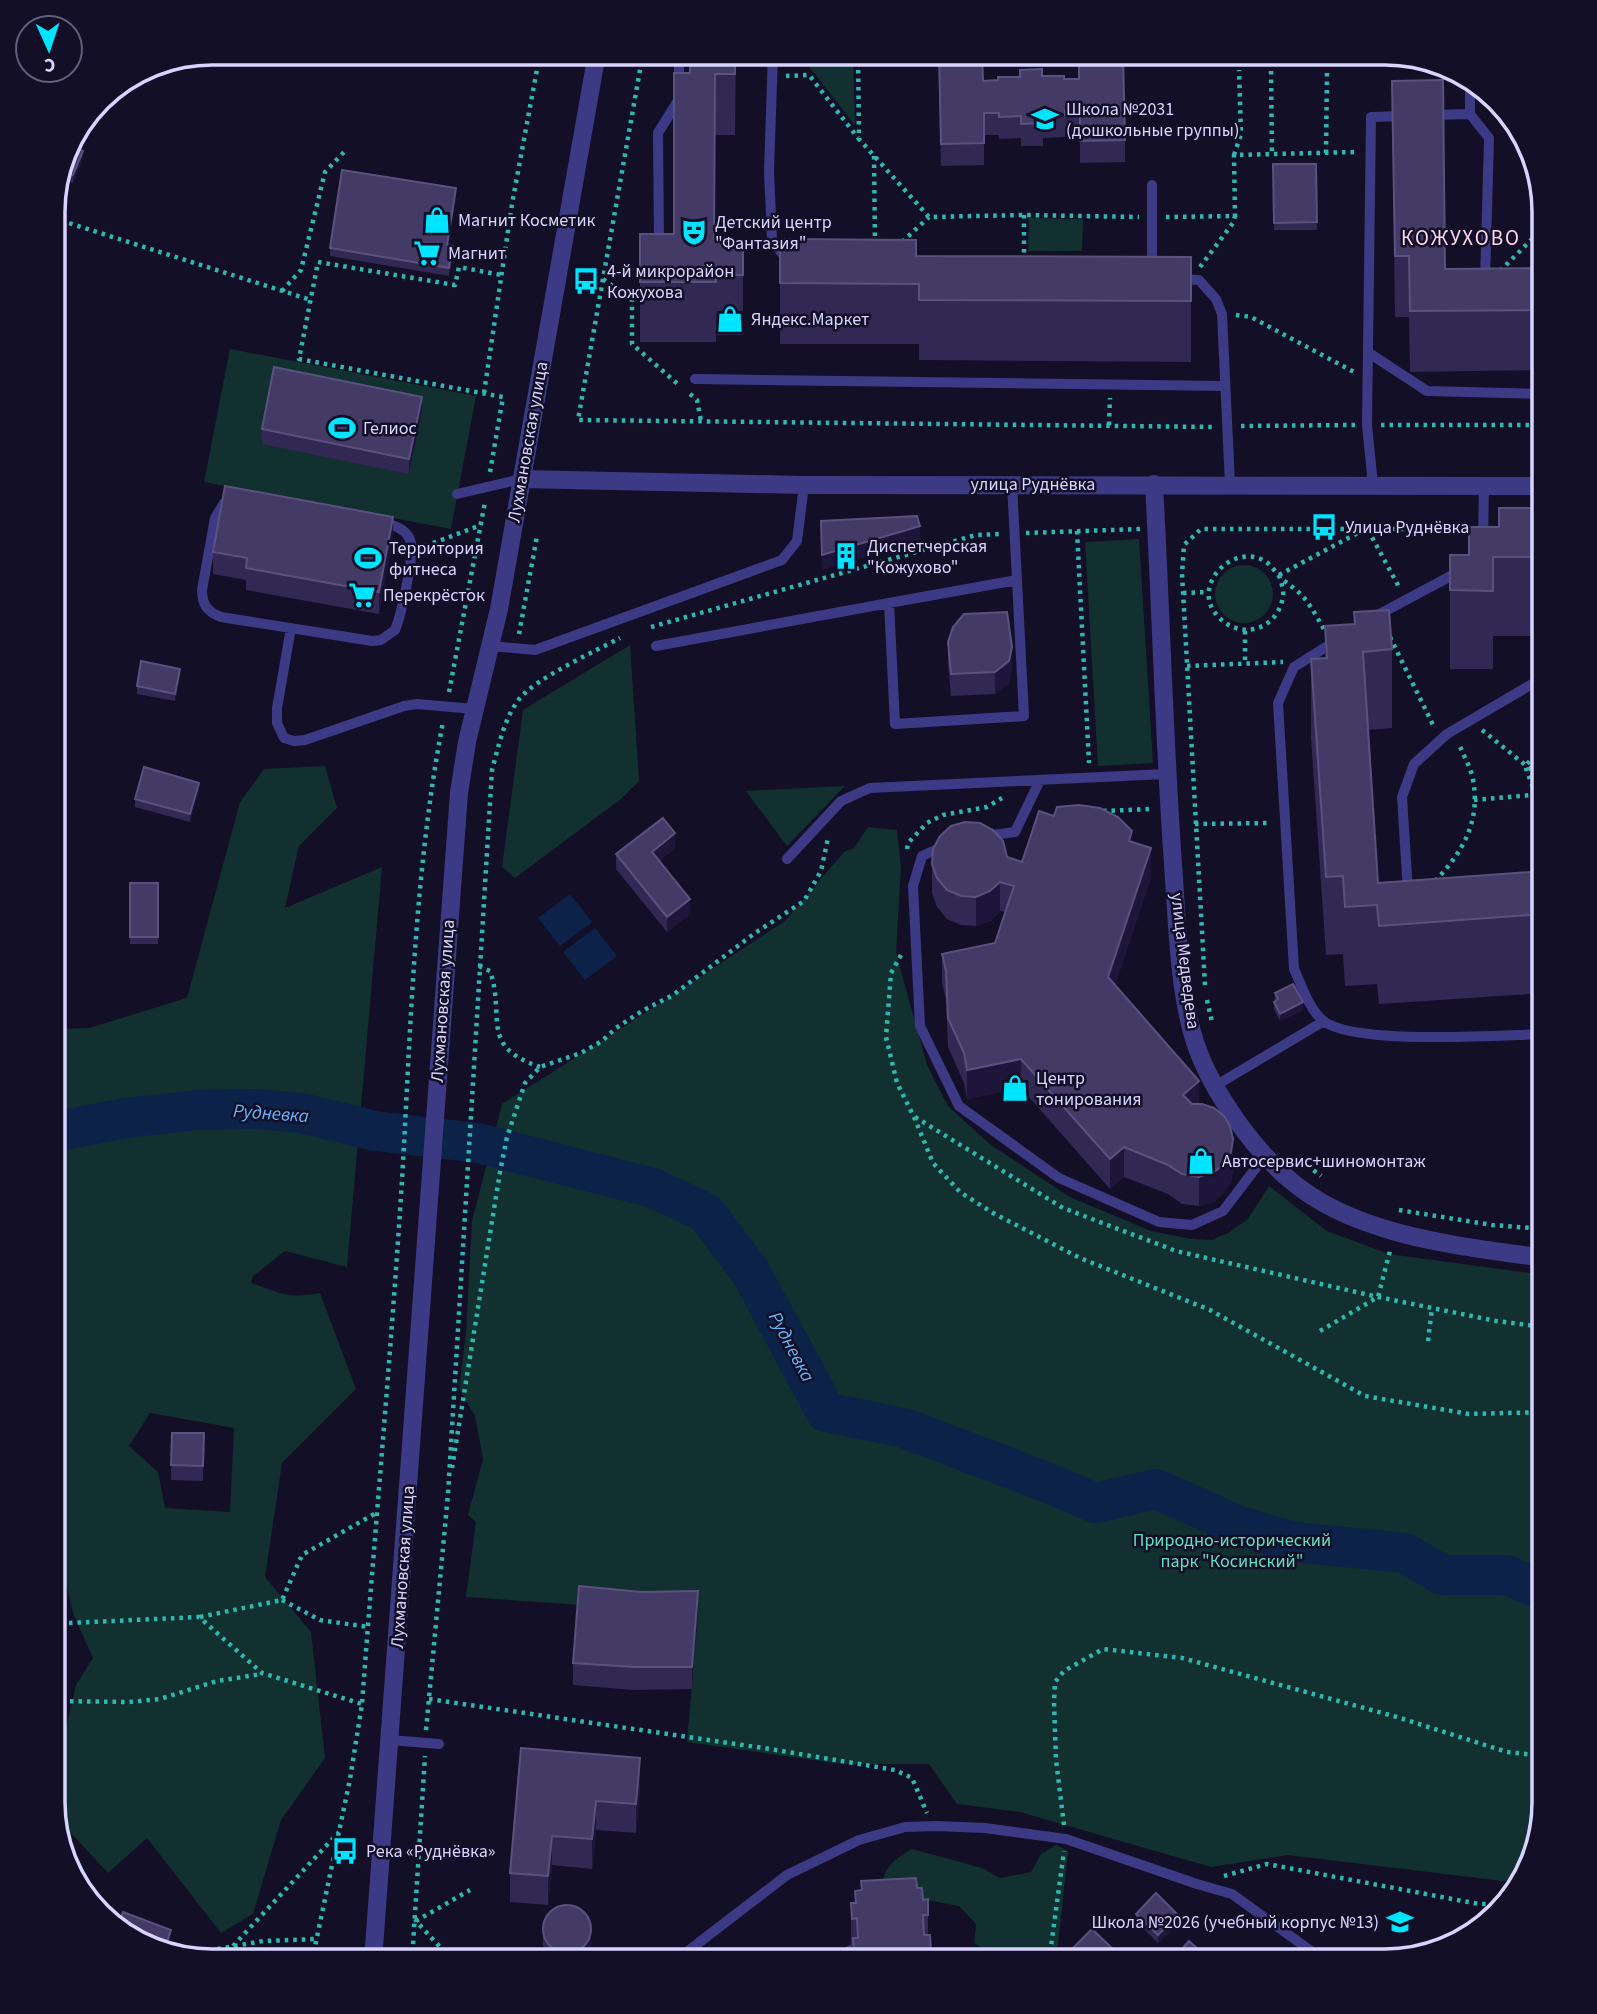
<svg xmlns="http://www.w3.org/2000/svg" width="1597" height="2014" font-family="'Source Sans 3',sans-serif">
	<rect width="100%" height="100%" fill="#130f26"/>
	<path fill="#12302f" fill-rule="evenodd" d="M809 53H853L855 125 810 68Z
		M1029 218 1083 219 1082 251H1028Z
		M230 349 476 396 451 529 204 482Z
		M1139 539 1153 763 1098 766 1085 542Z
		M1215 594a29 29 0 1 1 58 0a29 29 0 1 1-58 0Z
		M630 645 639 781 621 799 515 878 502 867 523 710Z
		M325 766 337 808 299 846 285 908 382 867 347 1267 285 1251 253 1276 251 1283C283 1293 285 1299 320 1293L356 1389 282 1463 265 1577 311 1632 325 1758 281 1820 253 1914 221 1933 147 1838 108 1873 57 1818 53 1802V1754L62 1746 76 1685 93 1658 73 1613 53 1528V1149L78 1140H53V1029L89 1028 187 998 240 802 264 769ZM150 1413 234 1428 230 1512 165 1508 158 1472 129 1446Z
		M845 786 787 846 746 791Z
		M868 827 897 830 901 866 896 953 927 1065 948 1106 991 1145 1070 1197 1151 1231 1192 1239 1212 1240 1228 1233 1248 1219 1269 1186 1327 1231 1389 1254 1544 1275V1803L1528 1873 1519 1883 1288 1855 1211 1867 1020 1812 957 1804 929 1764H841L687 1742 698 1613 466 1597 476 1522 468 1515 483 1459 475 1416 459 1388 466 1333 472 1221 502 1104 619 1030 785 921 844 852 854 848Z
		M1056 1845 1068 1851 1058 1945 1055 1955C1028 1971 999 1958 974 1943L976 1924 959 1906 883 1892C881 1869 892 1861 912 1849L982 1868 1000 1878 1031 1872 1041 1854Z"/>
	<path fill="#0c2248" d="M570 894 592 922 560 946 538 918Z
		M595 928 617 956 585 980 563 952Z"/>
	<g fill="none" stroke-linecap="round" stroke-linejoin="round">
		<path stroke="#0c2248" stroke-width="40" d="M53 1132 126 1118 197 1110 257 1109 301 1113 375 1131 478 1143 653 1188 706 1213 750 1271 826 1412 904 1428 1049 1483 1095 1503 1156 1489 1239 1526 1294 1542 1405 1553 1442 1575H1507L1544 1591"/>
		<path stroke="#2fb8b0" stroke-width="4.5" stroke-dasharray="3.5 5" stroke-linecap="butt" d="M643 53 578 420 1215 427
			M858 53 859 139 929 217 1024 215 1139 217
			M1271 71 1272 154
			M786 76 809 75 858 138
			M1326 153 1327 70
			M1234 155 1241 134 1239 70
			M874 156 875 245
			M1024 215V260
			M1166 217 1235 216 1234 155 1357 152
			M53 218 311 300
			M902 242 929 217
			M1200 267 1233 223 1235 216
			M1500 271 1544 227
			M603 279 632 300V344L680 386
			M282 291 301 270 325 172 345 151
			M1236 315 1251 317 1354 372
			M484 393 512 204 540 53
			M690 394 697 400 701 421
			M1109 425 1110 398
			M1381 425H1544
			M1241 426 1355 425
			M490 472 503 397 299 359 318 262 455 285 459 267 501 275
			M1077 531 1089 763
			M1026 533 1140 529
			M425 546 481 525
			M1279 575C1281 582 1284 590 1283 596 1278 632 1237 641 1216 614 1191 584 1235 541 1266 562 1272 566 1276 573 1281 578 1289 585 1299 591 1305 599 1313 609 1319 621 1325 631
			M1279 575 1367 528 1399 587
			M1183 593 1208 592
			M651 627 976 535 1000 534
			M1245 631V663
			M519 634 537 536
			M1390 637 1434 727
			M1187 666 1283 662
			M449 692 485 502
			M1533 699 1542 748 1525 766 1544 817
			M1482 730 1544 780
			M1474 800 1544 794
			M1103 811 1150 809
			M1195 824 1271 823
			M907 849 908 843 927 823 943 815 987 807 1002 798
			M1435 881C1464 851 1482 819 1472 775 1469 765 1463 754 1459 744
			M901 955 891 973 886 1037 897 1083 914 1117 933 1163 960 1192 993 1213 1080 1258 1210 1310 1365 1396 1469 1414 1544 1412
			M479 966 490 971C506 1017 478 1046 540 1067
			M1205 985 1182 574 1184 545 1201 529H1470
			M1207 1000 1212 1022
			M915 1117 1063 1208 1176 1251 1378 1297 1496 1321 1544 1327
			M1300 1160 1321 1176
			M1399 1210 1492 1225 1544 1229
			M1320 1331 1378 1297 1391 1247
			M1428 1341 1432 1308
			M452 1468 500 1172 507 1137 525 1083 540 1067 581 1053 602 1041 616 1028 642 1011 673 995 755 933 804 901 821 871 828 838
			M282 1600 320 1620 368 1627
			M200 1617 282 1600 302 1555 376 1513
			M69 1623 199 1617 262 1673 362 1704
			M429 1699 770 1749 895 1770 912 1778 927 1813
			M53 1701 129 1702 160 1699 217 1681 262 1674
			M426 1730 448 1494 492 770C499 745 504 718 520 698 537 678 595 651 620 638
			M1064 1825 1056 1760 1054 1702 1055 1682 1064 1671 1103 1649 1182 1658 1397 1717 1507 1752 1544 1756
			M1224 1876 1267 1864 1479 1904H1501
			M233 1946 339 1832
			M184 1955 263 1941 317 1939
			M312 1961 350 1779 362 1704C375 1529 391 1355 402 1180 411 1027 414 873 443 722
			M412 1961 425 1756
			M460 1961 440 1947 416 1921 470 1890
			M1049 1961 1064 1851"/>
		<path stroke="#3d3a85" stroke-width="10" d="M679 53V84
			M773 53 769 171 772 240 787 260
			M1182 57 1405 56
			M1470 79V114L1489 138 1485 282
			M1432 115 1470 114
			M1152 185V269
			M659 245 658 133 679 99
			M1180 279 1199 280 1216 299 1222 314 1230 484
			M1369 353 1427 391 1544 394
			M695 379 1224 386
			M1012 484 1024 716 895 724 889 603 1017 580
			M1373 485 1367 425 1371 117 1403 116
			M457 494 521 479
			M232 500 392 525C401 528 409 533 411 543 414 557 401 616 395 630L381 640 372 641 221 617C207 612 202 604 202 590L215 518 224 503Z
			M1483 540 1484 486
			M1376 616 1462 570
			M291 628 277 708V723L284 738 294 741 305 740 404 706 417 704 474 709
			M1334 642 1294 667 1278 703 1294 969C1302 986 1308 1007 1322 1020 1352 1046 1501 1035 1544 1034
			M490 646 535 650 782 560 797 541 804 485
			M656 646 889 603
			M986 836 1015 832 1040 780
			M944 846 922 856 913 886 920 1026 959 1106 1059 1178 1159 1222 1192 1225 1223 1211 1265 1156
			M787 859 841 801 870 788 1166 774
			M1408 892 1402 797 1414 764 1447 734 1544 677
			M1215 1086 1324 1021
			M53 1591 54 1665
			M390 1740 439 1744
			M922 1949 942 1961
			M271 1961H285
			M675 1961 787 1875 859 1840 905 1827 935 1826 985 1828 1066 1839 1197 1884 1232 1894 1325 1961
			M834 1961 838 1956 862 1945"/>
		<path stroke="#3d3a85" stroke-width="18" d="M1154 484C1161 611 1164 738 1173 864 1177 917 1178 981 1192 1032 1206 1084 1250 1146 1290 1180 1356 1237 1462 1246 1544 1258"/>
		<path stroke="#3d3a85" stroke-width="18" d="M521 479 804 485 1544 486
			M373 1961 459 793 467 742 499 609 597 53"/>
	</g>
	<path fill="#312854" d="M736 53 735 135H715L714 239 743 240V335H716V342H640V234H674L690 73Z
		M939 76 983 81 1042 76 1064 79 1125 140V162L1080 163V133H1065V137L1043 138V146H1021V138L999 139V135H984V165L941 166Z
		M1392 81 1445 269 1544 268V370L1410 372 1409 317H1395Z
		M101 99 92 127 82 124Z
		M68 145 83 158 73 183 59 178Z
		M1273 164H1316L1317 230H1274Z
		M456 196 448 245 453 253 449 276 330 256V248Z
		M780 239 916 256 1191 257V362L919 360V344H780Z
		M422 412 409 474 262 444V429Z
		M1544 508V636H1493V669H1450V555H1469L1499 527Z
		M393 539 379 614 246 590V580L213 574V552Z
		M1354 612 1392 649V728L1368 730 1378 883 1544 871V993L1379 1004 1377 984 1345 986 1343 954 1326 955 1311 738V659L1325 658V626L1354 624Z
		M948 642 1012 669 1009 683 995 694 951 696 948 664Z
		M180 676 175 701 137 694V686Z
		M199 790 190 822 135 807V799Z
		M1132 842 1151 877 1115 985 1199 1104 1233 1169 1231 1182 1224 1193 1214 1202 1199 1206 1182 1204 1168 1194 1124 1177 1110 1189 1021 1088 967 1099 964 1083 948 1047 946 1000 942 983V954L995 943 1005 912 1000 911 990 921 976 926 961 925 947 919 937 907 932 893V864L1007 857 1022 862Z
		M675 848 659 861 690 914 667 932 616 869V854Z
		M130 883H158V944H130Z
		M1275 993 1303 1010 1280 1021 1274 1009Z
		M172 1433H204L203 1481 171 1480Z
		M698 1613 692 1689 634 1690 573 1685V1663Z
		M521 1748 640 1787 636 1833 596 1830 592 1869 552 1865 548 1905 510 1902V1873Z
		M917 1888 923 1900 928 1899V1935H930L931 1961H851V1903H855V1891Z
		M1136 1914 1178 1923 1158 1943 1136 1921Z
		M543 1923 591 1950 585 1961H550L543 1951Z
		M1072 1949 1114 1958 1111 1961H1077L1072 1956Z"/>
	<path fill="#1d163a" d="M101 99 92 127V119L97 105Z
		M83 151V158L73 183V175Z
		M456 188V196L447 253V245Z
		M453 246V253L449 276V268Z
		M422 397V412L409 474V459Z
		M393 517V539L379 614V592Z
		M920 526V541L822 570V555Z
		M1012 647V669L1009 683 995 694V672Z
		M180 669V676L175 701V694Z
		M199 783V790L190 822V814Z
		M675 833V848L652 866V852Z
		M1151 848V877L1108 1007V977Z
		M1000 882V911L990 921 976 926V897Z
		M690 899V914L667 932V917Z
		M1303 1002V1010L1280 1021V1014Z
		M1021 1059V1088L967 1099V1070Z
		M1199 1081V1110L1183 1124V1095Z
		M1233 1139V1169L1231 1182 1224 1193 1214 1202 1199 1206V1177Z
		M1124 1147V1177L1110 1189V1159Z
		M698 1591V1613L692 1689V1667Z
		M640 1758V1787L636 1833V1804Z
		M596 1801V1830L592 1869V1839Z
		M552 1836V1865L548 1905V1876Z
		M1178 1915V1923L1158 1943V1935Z
		M171 1930V1952L164 1950Z
		M591 1935V1950L585 1961H574V1953Z
		M1114 1950V1958L1111 1961H1103Z"/>
	<path fill="#433a66" stroke="#5a527e" stroke-width="2" d="M690 53H735V74H715L714 239 743 240V275H716V282H640V234H674V73H690Z
		M982 53 983 81 998 80V77H1020V70L1042 69V76H1064V79H1079V53H1123L1125 140 1080 141V111H1065V115L1043 116V123L1021 124V116L999 117V113H984V143L941 144 939 54Z
		M1443 80 1445 269 1544 268V310L1410 311 1409 256H1395L1392 81Z
		M97 105 92 119 87 118Z
		M68 145 83 151 73 175 61 171Z
		M1273 164H1316L1317 222 1274 223Z
		M342 170 456 188 447 245 453 246 449 268 330 248Z
		M780 239 916 240V256L1191 257V301L919 300V284L780 283Z
		M274 367 422 397 409 459 262 429Z
		M225 486 393 517 379 592 246 568 247 558 213 552Z
		M1499 508H1544V557H1493V591L1450 590V555H1469V527H1499Z
		M917 516 920 526 822 555 821 521Z
		M1389 610 1392 649 1363 652 1378 883 1544 871V914L1379 926 1377 905 1345 907 1343 876 1326 877 1311 659 1327 658 1325 626 1355 624 1354 612Z
		M1007 612 1012 647 1009 661 995 672 951 674 948 642 953 627 964 614Z
		M141 661 180 669 175 694 137 686Z
		M144 767 199 783 190 814 135 799Z
		M1079 805 1100 808 1118 817 1132 831 1129 841 1151 848 1108 977 1199 1081 1183 1095 1192 1104H1202L1214 1108 1224 1116 1230 1126 1233 1139 1231 1152 1224 1164 1214 1172 1199 1177 1182 1174 1168 1165 1124 1147 1110 1159 1021 1059 967 1070 964 1053 948 1018 946 971 942 954 995 943 1014 886 1000 882 990 891 976 897 961 896 947 890 937 878 932 864 933 849 940 836 951 826 965 822 980 823 993 830 1003 841 1007 857 1022 862 1039 811 1054 816 1057 807Z
		M663 818 675 833 652 852 690 899 667 917 616 854Z
		M130 883H158V937H130Z
		M53 974 55 1000H53Z
		M1293 984 1303 1002 1280 1014 1274 1002 1278 999 1275 993Z
		M172 1433H204L203 1466 171 1465Z
		M579 1586 641 1592 698 1591 692 1667H634L573 1663Z
		M521 1748 640 1758 636 1804 596 1801 592 1839 552 1836 548 1876 510 1873Z
		M916 1878 917 1888H922L923 1900 928 1899V1915H923L924 1935H930L931 1950H925V1960L920 1961H859L858 1954H854L853 1938H858L857 1918 852 1919 851 1903H856L855 1891 862 1890 861 1881Z
		M1156 1893 1178 1915 1158 1935 1136 1914Z
		M543 1929a24 24 0 1 1 48 0a24 24 0 1 1-48 0Z
		M123 1912 171 1930 164 1950 141 1945 118 1925Z
		M1092 1929 1114 1950 1103 1961H1085L1072 1949Z
		M1189 1941 1211 1961H1171Z"/>
	<defs>
		<symbol id="school-bare" viewBox="-9 -9 18 18"><path d="M0-5L7-2L0 1L-7-2ZM-4 1L0 2.5L4 1V4Q0 6-4 4Z" fill="#00e5ff" stroke="#130f26" stroke-width="2.5" paint-order="stroke"/></symbol>
		<symbol id="shop-bare" viewBox="-9 -9 18 18"><path d="M-5-2.5h2.3a2.7 3.5 0 0 1 5.4 0H5L5.5 6h-11ZM-1.5-2.5h3a1.5 2.3 0 0 0-3 0Z" fill="#00e5ff" stroke="#130f26" stroke-width="2.5" paint-order="stroke"/></symbol>
		<symbol id="theatre-bare" viewBox="-9 -9 18 18"><path d="M-5-5.5Q0-4 5-5.5V0Q5 5 0 6Q-5 5-5 0ZM-3.3-2.5H-1v1.5H-3.3ZM1-2.5H3.3v1.5H1ZM-2.8 1Q0 5.5 2.8 1Z" fill="#00e5ff" stroke="#130f26" stroke-width="2.5" paint-order="stroke"/></symbol>
		<symbol id="supermarket-bare" viewBox="-9 -9 18 18"><path d="M-6-5.5h2.5l.6 2H6L4.5 2H-2.5L-4.4-4H-6ZM-1.5 3.2a1.3 1.3 0 1 0 .1 0ZM3 3.2a1.3 1.3 0 1 0 .1 0Z" fill="#00e5ff" stroke="#130f26" stroke-width="2.5" paint-order="stroke"/></symbol>
		<symbol id="bus-bare" viewBox="-9 -9 18 18"><path d="M-5-6H5V4H4V6H2V4H-2V6H-4V4H-5ZM-3.5-4V0h7V-4ZM-3.5 1.2v1.5H-2V1.2ZM2 1.2v1.5H3.5V1.2Z" fill="#00e5ff" stroke="#130f26" stroke-width="2.5" paint-order="stroke"/></symbol>
		<symbol id="stadium-bare" viewBox="-9 -9 18 18"><path d="M0-5a6.5 5 0 1 0 0 10a6.5 5 0 1 0 0-10ZM-3.5-1.8h7v3.6h-7Z" fill="#00e5ff" stroke="#130f26" stroke-width="2.5" paint-order="stroke"/></symbol>
		<symbol id="building-bare" viewBox="-9 -9 18 18"><path d="M-4-6H4V6H1V3H-1V6H-4ZM-2.5-4.3h1.7v1.8h-1.7ZM.8-4.3h1.7v1.8H.8ZM-2.5-1h1.7V.8h-1.7ZM.8-1h1.7V.8H.8Z" fill="#00e5ff" stroke="#130f26" stroke-width="2.5" paint-order="stroke"/></symbol>
	</defs>
	<g fill-rule="evenodd">
		<use href="#school-bare" x="1026" y="100" width="38" height="38"/>
		<use href="#shop-bare" x="418" y="201" width="38" height="38"/>
		<use href="#theatre-bare" x="675" y="213" width="38" height="38"/>
		<use href="#supermarket-bare" x="408" y="234" width="38" height="38"/>
		<use href="#bus-bare" x="567" y="262" width="38" height="38"/>
		<use href="#shop-bare" x="711" y="300" width="38" height="38"/>
		<use href="#stadium-bare" x="323" y="409" width="38" height="38"/>
		<use href="#bus-bare" x="1305" y="508" width="38" height="38"/>
		<use href="#building-bare" x="827" y="537" width="38" height="38"/>
		<use href="#stadium-bare" x="349" y="539" width="38" height="38"/>
		<use href="#supermarket-bare" x="343" y="576" width="38" height="38"/>
		<use href="#shop-bare" x="996" y="1069" width="38" height="38"/>
		<use href="#shop-bare" x="1182" y="1142" width="38" height="38"/>
		<use href="#bus-bare" x="326" y="1832" width="38" height="38"/>
		<use href="#school-bare" x="1381" y="1903" width="38" height="38"/>
	</g>
	<g text-anchor="middle" dominant-baseline="central" stroke-width="5" stroke-linejoin="round" paint-order="stroke">
		<g font-size="18" fill="#d9d4ff" stroke="#130f26" text-anchor="start">
			<text x="1066" y="109">Школа №2031<tspan x="1066" dy="21">(дошкольные группы)</tspan></text>
			<text x="458" y="220">Магнит Косметик</text>
			<text x="715" y="222">Детский центр<tspan x="715" dy="21">"Фантазия"</tspan></text>
			<text x="448" y="253">Магнит</text>
			<text x="607" y="271">4-й микрорайон<tspan x="607" dy="21">Кожухова</tspan></text>
			<text x="751" y="319">Яндекс.Маркет</text>
			<text x="363" y="428">Гелиос</text>
			<text x="1345" y="527">Улица Руднёвка</text>
			<text x="867" y="546">Диспетчерская<tspan x="867" dy="21">"Кожухово"</tspan></text>
			<text x="389" y="548">Территория<tspan x="389" dy="21">фитнеса</tspan></text>
			<text x="383" y="595">Перекрёсток</text>
			<text x="1036" y="1078">Центр<tspan x="1036" dy="21">тонирования</tspan></text>
			<text x="1222" y="1161">Автосервис+шиномонтаж</text>
			<text x="366" y="1851">Река «Руднёвка»</text>
			<text x="1379" y="1922" text-anchor="end">Школа №2026 (учебный корпус №13)</text>
		</g>
		<g font-size="18" fill="#d9d4ff" stroke="#130f26">
			<text transform="translate(528 442) rotate(-80)">Лухмановская улица</text>
			<text x="1033" y="484">улица Руднёвка</text>
			<text transform="translate(1185 961) rotate(83)">улица Медведева</text>
			<text transform="translate(443 1001) rotate(-86)">Лухмановская улица</text>
			<text transform="translate(403 1567) rotate(-86)">Лухмановская улица</text>
		</g>
		<g font-size="18" fill="#5fe0c0" stroke="#130f26">
			<text x="1232" y="1540">Природно-исторический<tspan x="1232" dy="21">парк "Косинский"</tspan></text>
		</g>
		<g font-size="19" font-style="italic" fill="#62b6ff" stroke="#130f26">
			<text transform="translate(271 1114) rotate(4)">Рудневка</text>
			<text transform="translate(791 1347) rotate(62)">Рудневка</text>
		</g>
		<g font-size="21" letter-spacing="2" fill="#ffd6f0" stroke="#130f26">
			<text x="1461" y="238">КОЖУХОВО</text>
		</g>
	</g>
	<path d="M0 0H1597V2014H0ZM212 65H1385A147 147 0 0 1 1532 212V1802A147 147 0 0 1 1385 1949H212A147 147 0 0 1 65 1802V212A147 147 0 0 1 212 65Z" fill="#130f26" fill-rule="evenodd"/>
	<path fill="none" stroke="#d9d4ff" stroke-width="3.5" d="M212 65H1385A147 147 0 0 1 1532 212V1802A147 147 0 0 1 1385 1949H212A147 147 0 0 1 65 1802V212A147 147 0 0 1 212 65Z"/>
	<g transform="translate(49 49) rotate(177)"><circle r="33" fill="#130f26" stroke="#625e7d" stroke-width="2"/>
	<path d="M0-5L12 26L0 18L-12 26Z" fill="#00e5ff"/>
	<text y="-10" font-size="19" font-weight="bold" text-anchor="middle" fill="#d9d4ff">С</text>
	</g>
</svg>
